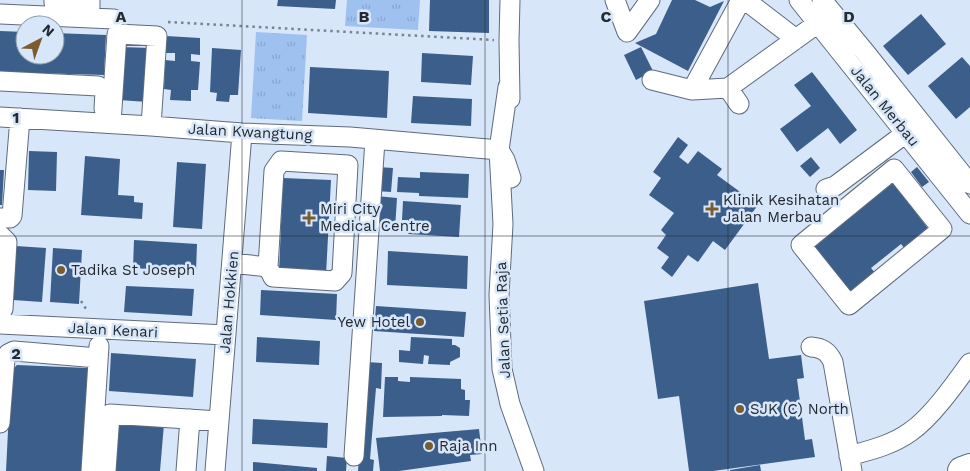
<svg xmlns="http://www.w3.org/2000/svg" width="970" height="471" font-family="'Work Sans',sans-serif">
	<defs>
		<pattern id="grass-tufts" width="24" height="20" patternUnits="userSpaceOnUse" patternTransform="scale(1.25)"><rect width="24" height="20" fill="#9ec1f0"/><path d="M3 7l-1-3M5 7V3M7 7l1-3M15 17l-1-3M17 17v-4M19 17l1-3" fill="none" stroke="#88a6ce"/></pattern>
	</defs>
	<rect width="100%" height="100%" fill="#d7e6f9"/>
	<path fill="url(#grass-tufts)" d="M347 0H420L418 30 345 26Z
		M256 32 307 35 302 121 251 118Z"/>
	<path fill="#3c5e8b" d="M278 0H336L335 9 277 6Z
		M430 0H489V33L429 31Z
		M672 0H695L710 7 724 1 688 71 635 43 656 34Z
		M921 14 946 44 908 75 883 46Z
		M0 31 25 32V55H55V33L106 35 104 75 0 72Z
		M166 36 200 38V55L191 54V61L200 62 198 90H191V101L170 100 171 90 164 89 165 60 175 61V53H166Z
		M120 47 151 48 148 102 118 100Z
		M641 47 653 71 636 80 624 55Z
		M212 48 241 50 238 95H230L229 102 216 101 217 93 210 92Z
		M422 53 473 56 471 85 421 82Z
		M962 57 970 66V107L956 119 928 86Z
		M310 67 389 71 387 118 308 113Z
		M812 72 857 130 840 144 828 128 797 152 780 129 811 106 794 85Z
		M413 96 472 99 471 126 411 123Z
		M678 137 688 145 679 157 688 164 698 151 722 169 717 175 758 205 725 250 713 241 698 262 688 255 672 277 661 268 669 257 657 248 666 235 661 230 674 213 649 195 661 178 653 172Z
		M29 151 57 152 56 191 28 190Z
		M85 156 120 159 118 195 134 196V202L143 203 142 219 81 215Z
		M811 157 820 168 810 177 800 166Z
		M177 162 206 164 202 229 173 227Z
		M378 167 393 168 391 192 376 191Z
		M917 167 929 182 922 187 911 172Z
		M0 170H4L2 205H0Z
		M420 172 469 174 468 198 419 196V193L397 192 398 177 420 178Z
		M283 178 331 180 326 275 279 272Z
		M893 183 930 231 906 250 901 244 871 268 876 274 851 295 812 248Z
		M376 196 397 198 395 229 375 228Z
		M403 201 461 205 459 237 408 234V220H402Z
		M134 240 197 244 196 272 133 268Z
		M16 246 46 248 42 302 13 300Z
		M53 248 82 250 79 304 50 302Z
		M388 251 468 256 467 289 387 285Z
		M758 283 769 359 801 355 804 378 797 379 805 440 812 439 815 457 713 471H689L679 396 658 399 644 301Z
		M126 286 194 289 192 316 124 312Z
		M261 290 337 294 336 320 260 315Z
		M376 306 466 312 464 337 374 331Z
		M257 337 320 341 319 365 256 362Z
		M411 337 452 339V345H455L460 348V357L450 362V365L428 364 429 356 424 355 423 364 399 362V350L410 351Z
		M111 353 196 359 193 397 109 391Z
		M366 362 382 363 381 389 376 388 370 459 374 460 373 471H358Z
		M17 365 88 368 83 471H6L11 371Z
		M385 377H398V381L410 382V377L461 379V389L465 390V400H470L469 416 442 415V416L383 417Z
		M253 419 328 423 327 448 252 444Z
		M119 420 164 424 160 471H115Z
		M479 429 482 454 470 455 471 461 399 471H380L376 438Z
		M327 456 347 458 346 471H326Z
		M253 462 317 468V471H253Z
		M760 465 761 471H730V470Z"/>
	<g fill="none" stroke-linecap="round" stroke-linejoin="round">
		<defs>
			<path id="minor" d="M54 0V3L90 7V0
				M615 0 627 32 650 0
				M745 0 796 39
				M799 0 970 214
				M822 0 865 52 970 184
				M0 14 114 19
				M652 80 692 90 728 88 818 23
				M0 81 98 86 105 91 104 109
				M508 87 499 150 503 224 499 295 502 369 510 404 534 471
				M728 88 739 104
				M692 90 741 0
				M510 99 509 41 510 0
				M0 117 151 126 242 133 350 137 499 150 505 160 511 178
				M111 123 117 34 157 36 151 126
				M281 161 348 165 342 273 335 281 273 277 268 267 274 171Z
				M894 169 942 229 849 305 801 245Z
				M826 189 835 186 906 133
				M0 218H10L12 216 20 118
				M0 235 7 242 3 309 0 313
				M232 263 268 267
				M0 324 226 335
				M811 347C822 348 828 351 833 362L852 471
				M0 423 5 359 8 354 14 351 98 358
				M354 456 375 140
				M849 456C871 450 892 445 910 432 931 418 955 384 970 363
				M91 471 99 346
				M106 471 110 414 219 421
				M186 471 190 419
				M215 471 242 133"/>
			<path id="highway" d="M962 471 970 468"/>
		</defs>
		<use href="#minor" stroke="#5f6b7c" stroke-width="21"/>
		<use href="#highway" stroke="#5f6b7c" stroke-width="30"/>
		<path stroke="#78838f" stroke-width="2.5" stroke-dasharray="2.5 4" stroke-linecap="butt" d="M168 22 494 40
			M81 301 88 312"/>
		<use href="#minor" stroke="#fff" stroke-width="19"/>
		<use href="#highway" stroke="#fff" stroke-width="28"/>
	</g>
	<path fill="none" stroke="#242a31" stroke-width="1" stroke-opacity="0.55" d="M242 0V471M485 0V471M728 0V471M0 236H970"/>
	<g fill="#7a5c30" stroke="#d7e6f9" stroke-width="2">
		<path d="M709.5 201.5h5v5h5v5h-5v5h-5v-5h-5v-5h5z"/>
		<path d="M306.5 210.5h5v5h5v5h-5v5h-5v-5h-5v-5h5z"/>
		<circle cx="61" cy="270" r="5"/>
		<circle cx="420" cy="322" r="5"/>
		<circle cx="740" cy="409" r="5"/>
		<circle cx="429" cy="446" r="5"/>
	</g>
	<g text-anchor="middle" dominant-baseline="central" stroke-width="5" stroke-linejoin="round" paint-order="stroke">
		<g font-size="15" fill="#242a31" stroke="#d7e6f9">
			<text transform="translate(885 106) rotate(51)">Jalan Merbau</text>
			<text transform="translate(250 132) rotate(3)">Jalan Kwangtung</text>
			<text transform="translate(229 302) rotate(-85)">Jalan Hokkien</text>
			<text transform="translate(503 320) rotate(-92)">Jalan Setia Raja</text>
			<text transform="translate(113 330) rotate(3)">Jalan Kenari</text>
		</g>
		<g font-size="15" fill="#242a31" stroke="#d7e6f9" text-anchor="start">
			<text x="723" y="200">Klinik Kesihatan<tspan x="723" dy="17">Jalan Merbau</tspan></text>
			<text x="320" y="209">Miri City<tspan x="320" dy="17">Medical Centre</tspan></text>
			<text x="71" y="270">Tadika St Joseph</text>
			<text x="410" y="322" text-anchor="end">Yew Hotel</text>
			<text x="750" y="409">SJK (C) North</text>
			<text x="439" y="446">Raja Inn</text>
		</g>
	</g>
	<g font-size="16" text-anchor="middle" font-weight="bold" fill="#242a31" stroke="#d7e6f9" stroke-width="5" stroke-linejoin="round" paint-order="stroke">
		<text x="121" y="22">A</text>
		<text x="364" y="22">B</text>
		<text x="606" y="22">C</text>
		<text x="849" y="22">D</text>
		<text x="16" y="123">1</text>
		<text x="16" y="359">2</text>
	</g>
	<g transform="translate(40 40) rotate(41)"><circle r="24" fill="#d7e6f9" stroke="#8f9ba9"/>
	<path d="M0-4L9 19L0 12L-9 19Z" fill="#7a5c30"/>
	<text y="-8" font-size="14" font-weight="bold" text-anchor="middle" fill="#242a31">N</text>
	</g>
</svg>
